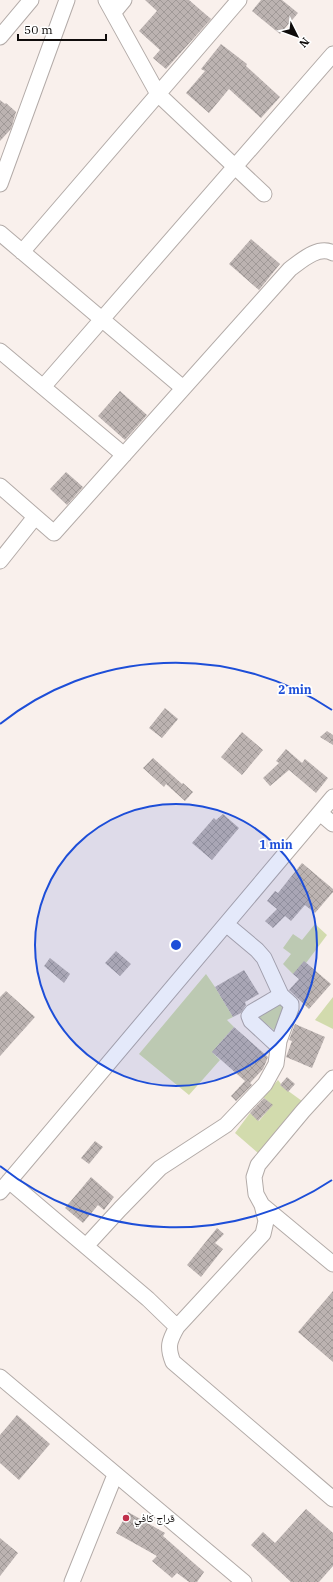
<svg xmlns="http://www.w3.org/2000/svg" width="333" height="1582" font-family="'IBM Plex Serif','Noto Naskh Arabic',serif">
	<defs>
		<pattern id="building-cross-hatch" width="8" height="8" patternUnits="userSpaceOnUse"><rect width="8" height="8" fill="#bcb3b1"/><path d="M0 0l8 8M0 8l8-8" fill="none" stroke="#a09997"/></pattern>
	</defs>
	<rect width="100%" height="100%" fill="#f9f0ec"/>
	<path fill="#d2dbad" d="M315 924 327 935 306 963 293 974 283 964 291 954 283 948 293 934 302 940Z
		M206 974 215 987 233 1017 227 1020 234 1027 212 1052 220 1060 189 1095 139 1054Z
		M333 997V1029L315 1020Z
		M278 1002 286 1006 276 1029 274 1030 260 1019 259 1016Z
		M278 1080 281 1084 280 1085 302 1101 258 1153 235 1133 250 1113 259 1121 272 1105 263 1097Z"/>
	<path fill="url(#building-cross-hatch)" d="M145 0H189L211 19 166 69 153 58 160 50 139 31 157 11Z
		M261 0H282L298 13 280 34 252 11Z
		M221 44 247 64 246 66 280 97 261 118 229 89 209 113 186 93 205 71 201 69Z
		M0 100 5 104 6 103 16 112 11 129 0 141Z
		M251 239 280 264 259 290 229 264Z
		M120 391 147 415 125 440 98 416Z
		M66 472 83 487 67 505 50 489Z
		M165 708 178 719 162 738 149 728Z
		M327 731 333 735V745L320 737Z
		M242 732 263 750 242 775 221 757Z
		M286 749 302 763 305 759 328 778 316 793 289 770 270 786 263 778 279 763 276 761Z
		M153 758 182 784 183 783 193 792 185 801 166 784 164 787 143 768Z
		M223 814 239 828 212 860 192 843 214 818 216 820Z
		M302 863 333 889V892L315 913 305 905 291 921 285 916 273 928 265 921 277 909 267 901 275 891 278 893Z
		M116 951 131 964 120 976 105 963Z
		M50 958 70 974 64 983 44 966Z
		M304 961 331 984 309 1009 289 990 299 979 293 974Z
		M244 970 259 994 245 1002 246 1005 241 1013 233 1017 215 987Z
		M6 991 35 1017 0 1056V997Z
		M295 1024 325 1037 312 1068 286 1057 292 1041 289 1040Z
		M234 1027 268 1057 263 1069 250 1083 252 1085 236 1101 231 1096 245 1081 212 1052Z
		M287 1077 295 1084 288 1092 280 1085Z
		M264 1098 273 1105 258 1121 250 1113Z
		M95 1141 103 1147 89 1164 81 1158Z
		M91 1177 114 1197 104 1210 98 1205 83 1223 65 1208Z
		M217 1228 224 1234 215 1243 223 1249 201 1277 187 1265Z
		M333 1291V1362L298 1332Z
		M17 1415 50 1444 19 1480 0 1463V1435Z
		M306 1509 333 1533V1566L319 1582H291L251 1545 263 1532 275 1543Z
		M128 1512 165 1533 163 1536 204 1572 197 1582H189L177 1573 172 1578 152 1561 157 1556 116 1533Z
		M0 1538 18 1553 0 1576Z"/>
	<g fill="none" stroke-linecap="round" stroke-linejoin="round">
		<defs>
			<path id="minor" d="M106 0 158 94 264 194
				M114 12 124 0
				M0 37 31 0
				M0 184 67 0
				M0 233 183 388
				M22 252 239 0
				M0 351 124 455
				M43 387 333 54
				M0 486 54 533 290 269C301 261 318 245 333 253
				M0 561 35 517
				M320 813 333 824
				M226 924 257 950 264 958 281 995
				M333 1078 303 1111 258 1165 254 1177 256 1194 262 1205 266 1221 263 1234 177 1327C169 1341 167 1347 173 1362L333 1499
				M9 1181 148 1299 177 1327
				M0 1192 333 797
				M262 1205 333 1264
				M86 1246 120 1209 160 1168 226 1125 265 1084 276 1064 279 1041 291 1008V1004L281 995 252 1012 249 1016 251 1021 278 1046
				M0 1377 244 1582
				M72 1582 115 1475"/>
		</defs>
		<use href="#minor" stroke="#b3aba8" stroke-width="17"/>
		<use href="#minor" stroke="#fff" stroke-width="15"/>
	</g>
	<circle cx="176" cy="945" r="141" fill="#1d4ed8" fill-opacity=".12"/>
	<g fill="none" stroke="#1d4ed8" stroke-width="2">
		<circle cx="176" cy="945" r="141"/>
		<path d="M332 1180A282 282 0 0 1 0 1166M0 724A282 282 0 0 1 332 710"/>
	</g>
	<circle fill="#c1314c" stroke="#fff" stroke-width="1.5" cx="126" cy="1518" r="4"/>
	<g text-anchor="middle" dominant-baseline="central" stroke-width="3.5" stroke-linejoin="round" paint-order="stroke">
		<g font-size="11" fill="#0f0c0b" stroke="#fff" text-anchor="start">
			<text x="134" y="1518">قراج كافي</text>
		</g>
	</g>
	<circle cx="176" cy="945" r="6" fill="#1d4ed8" stroke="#fff" stroke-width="2"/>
	<g font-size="12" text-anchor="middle" font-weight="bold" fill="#1d4ed8" stroke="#fff" stroke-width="3.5" stroke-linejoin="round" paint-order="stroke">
		<text x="295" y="694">2 min</text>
		<text x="276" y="849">1 min</text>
	</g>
	<g transform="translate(297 36) rotate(132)" stroke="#ffffff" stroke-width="3" paint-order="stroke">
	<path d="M0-3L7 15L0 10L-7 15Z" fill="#0f0c0b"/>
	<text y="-6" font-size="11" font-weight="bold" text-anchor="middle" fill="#0f0c0b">N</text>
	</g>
	<path d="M18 34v6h88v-6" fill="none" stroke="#0f0c0b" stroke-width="2"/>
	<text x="24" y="34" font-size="12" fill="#0f0c0b" stroke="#ffffff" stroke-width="3" paint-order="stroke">50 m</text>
</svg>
